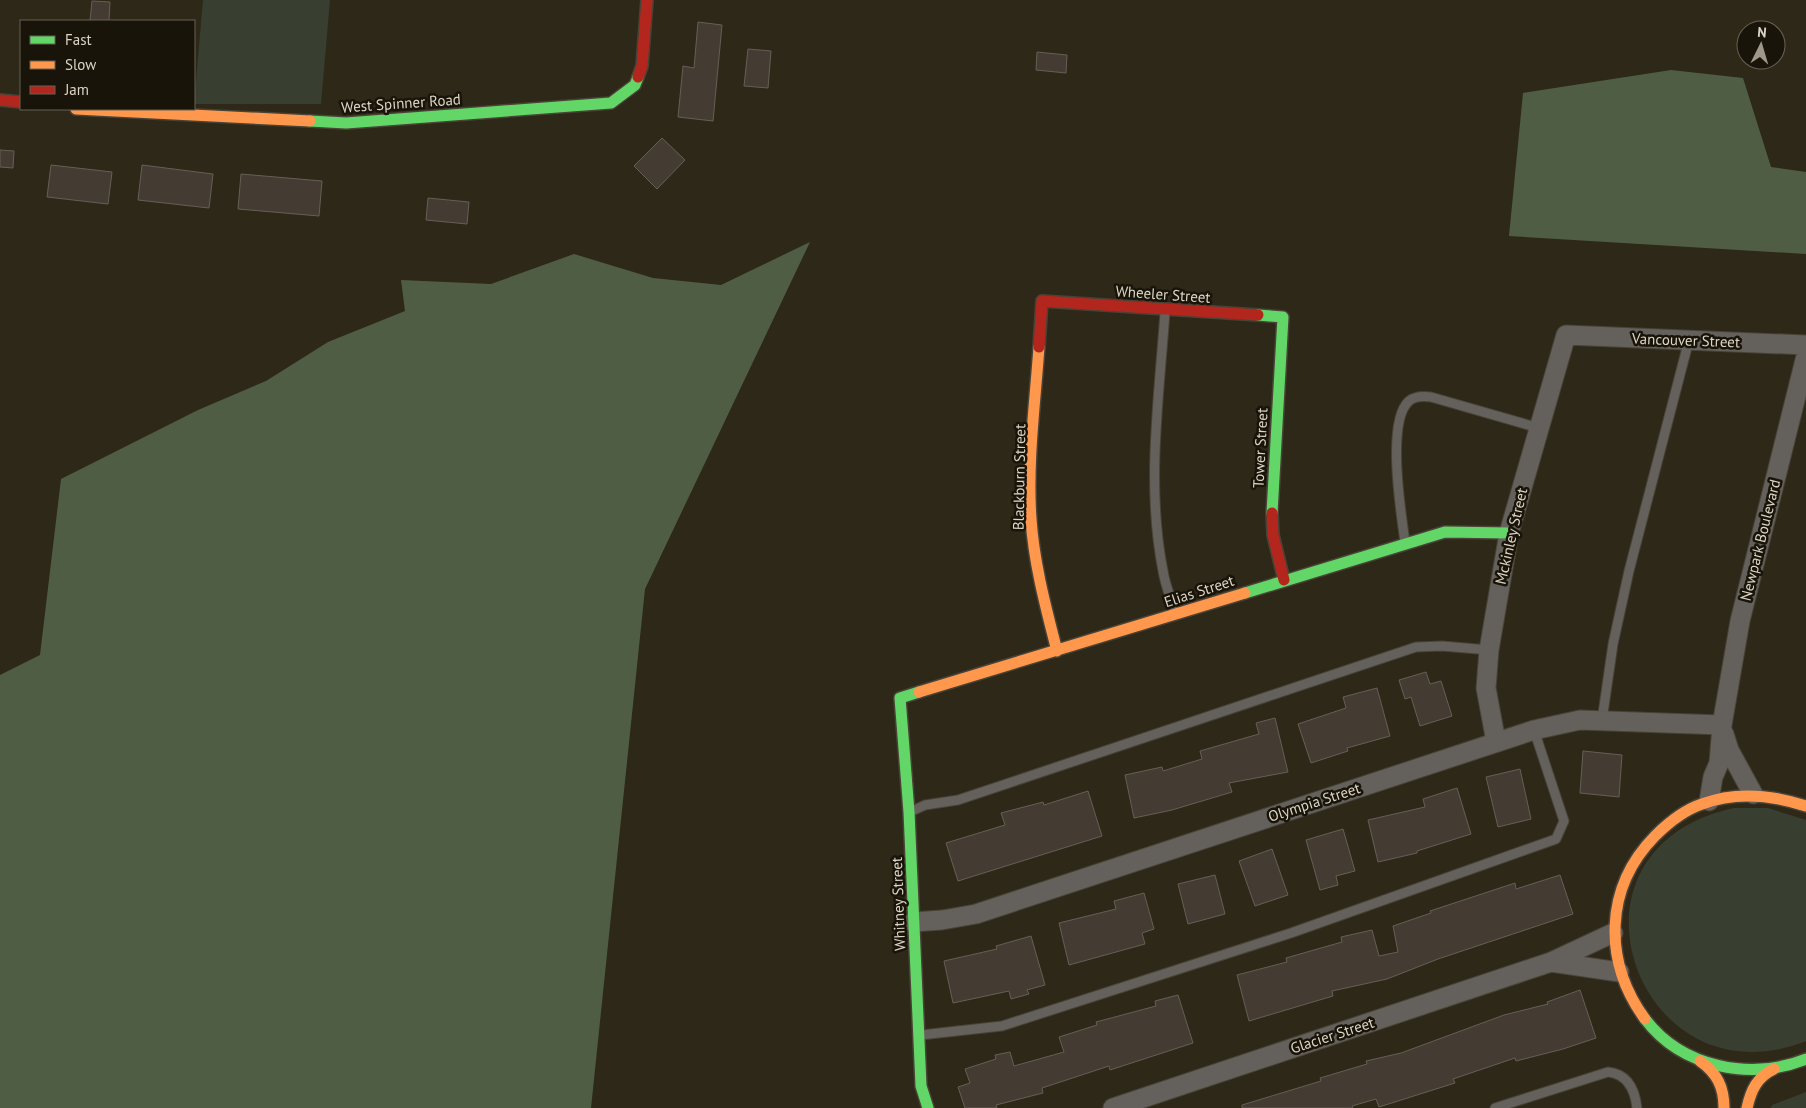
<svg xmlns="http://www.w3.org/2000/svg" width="1806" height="1108" font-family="'PT Sans',sans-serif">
	<rect width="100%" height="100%" fill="#2e2819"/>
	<path fill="#383f30" d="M203 0H330L321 104H194Z
		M1734 808H1768L1806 820V1041C1638 1108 1544 849 1734 808Z
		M1806 1092V1108H1771L1772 1105Z"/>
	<path fill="#505d45" d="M1671 70 1743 78 1771 167 1806 172V254L1509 236 1523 93Z
		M810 242 645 589 591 1108H0V675L40 655 61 479 198 410 266 381 328 342 405 311 401 280 491 284 574 254 653 278 721 285Z"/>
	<path fill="#443c33" stroke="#675e55" d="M92 1 110 2 109 21H90Z
		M698 22 722 25 713 121 678 117 683 66 694 68Z
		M748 49 771 51 768 88 744 86Z
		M1037 52 1067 55 1066 73 1036 70Z
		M662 138 685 160 657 189 634 166Z
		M0 150 14 151 13 168 0 167Z
		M51 165 112 172 108 204 47 197Z
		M142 165 213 174 209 208 138 200Z
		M241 174 322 181 319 216 238 209Z
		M428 198 469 202 467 224 426 220Z
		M1426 672 1430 684 1441 681 1452 716 1420 726 1411 697 1405 699 1399 680Z
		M1377 688 1390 736 1347 748 1348 751 1311 763 1298 724 1346 708 1343 697Z
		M1275 718 1288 772 1229 783 1232 792 1172 810 1134 818 1125 775 1162 767 1163 771 1202 759 1200 751 1259 734 1256 723Z
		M1583 751 1622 755 1619 797 1580 793Z
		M1520 769 1531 819 1498 827 1486 777Z
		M1457 788 1471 834 1417 851V853L1378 862 1368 820 1425 807 1423 799Z
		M1088 791 1102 836 958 881 946 843 1005 825 1001 813 1043 802 1044 805Z
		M1343 829 1355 871 1336 876 1338 885 1320 890 1306 840Z
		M1272 849 1288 895 1255 906 1239 861Z
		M1215 875 1225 914 1188 924 1178 884Z
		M1560 875 1573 914 1438 959 1387 979 1332 991 1333 996 1249 1021 1237 975 1287 962 1286 958 1342 942 1341 937 1372 930 1379 956 1398 952 1393 926 1431 913 1430 911 1515 883 1516 889Z
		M1144 893 1154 929 1142 933 1145 944 1069 965 1059 923 1116 909 1114 901Z
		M1031 936 1045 985 1027 990 1029 994 1011 999 1009 991 953 1003 944 961 997 949 996 946Z
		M1580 990 1596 1038 1563 1049 1516 1061 1515 1058 1453 1079 1455 1083 1379 1107 1376 1099 1352 1106 1353 1108H1242V1105L1321 1081 1320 1078 1367 1064 1366 1061 1401 1053 1504 1015 1548 1004 1547 1002Z
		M1178 995 1193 1043 1110 1070 1109 1066 1042 1088 1043 1093 996 1105 997 1108H965L958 1087 970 1083 965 1069 996 1059 995 1055 1010 1052 1014 1066 1064 1052 1059 1037 1097 1025 1096 1022 1156 1006 1155 1001Z"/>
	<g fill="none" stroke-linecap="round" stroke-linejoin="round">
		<defs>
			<path id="lane" d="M1165 312C1159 398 1146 486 1163 571 1165 585 1171 598 1175 612
				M1405 542C1401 513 1386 421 1409 401 1415 396 1423 396 1431 397L1539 428
				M1602 720 1613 644 1629 571 1689 340
				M912 811 925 805 958 800 1416 647 1442 646 1489 650
				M921 1035 1002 1026 1291 933 1556 839 1564 821 1534 730
				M1495 1108 1608 1072C1628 1074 1635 1090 1637 1108"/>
			<path id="street" d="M1724 734 1729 750 1753 794
				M1496 742 1486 688 1489 650 1509 533 1566 335 1806 345
				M1709 801 1713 777 1719 763 1722 725 1740 621 1806 356
				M913 922 942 920 976 914 1534 730 1580 720 1722 725
				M1551 962 1619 972
				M1113 1108 1551 962 1613 933"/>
			<path id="fast" d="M310 121 346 123 611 103 635 85 638 77
				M1258 315 1283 317 1272 513
				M1245 593 1445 532 1509 533
				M919 692 900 698 909 812 921 1086 928 1108
				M1645 1019C1682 1068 1751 1081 1806 1059"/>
			<path id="slow" d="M76 109 310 121
				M1039 347C1035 404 1027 463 1031 519 1034 564 1046 608 1057 651
				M919 692 1245 593
				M1645 1019C1603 961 1604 888 1655 836 1669 822 1684 810 1702 804 1736 791 1772 795 1806 806
				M1700 1061C1717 1073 1724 1087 1724 1108
				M1747 1108C1751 1090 1757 1077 1774 1069"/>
			<path id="jam" d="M638 77 642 66 647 0
				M0 100 21 102
				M1039 347 1042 301 1258 315
				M1272 513 1273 535 1284 580"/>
		</defs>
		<use href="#lane" stroke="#484336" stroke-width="11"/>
		<use href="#street" stroke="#484336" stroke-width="21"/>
		<use href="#fast" stroke="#484336" stroke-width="14"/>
		<use href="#slow" stroke="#484336" stroke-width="14"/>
		<use href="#jam" stroke="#484336" stroke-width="14"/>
		<use href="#lane" stroke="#64605c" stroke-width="9"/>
		<use href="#street" stroke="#64605c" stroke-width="19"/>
		<use href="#fast" stroke="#63d668" stroke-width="11"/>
		<use href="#slow" stroke="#ff974d" stroke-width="11"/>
		<use href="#jam" stroke="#b3261e" stroke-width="11"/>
	</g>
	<g text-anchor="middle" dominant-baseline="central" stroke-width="5" stroke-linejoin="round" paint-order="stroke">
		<g font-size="15" fill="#dcd5c6" stroke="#191409">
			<text transform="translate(401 103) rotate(-4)">West Spinner Road</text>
			<text transform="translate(1163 294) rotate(4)">Wheeler Street</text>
			<text transform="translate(1686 340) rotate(2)">Vancouver Street</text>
			<text transform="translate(1260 448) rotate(-87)">Tower Street</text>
			<text transform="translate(1019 477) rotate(-89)">Blackburn Street</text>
			<text transform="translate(1511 536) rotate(-77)">Mckinley Street</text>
			<text transform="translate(1760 540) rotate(-76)">Newpark Boulevard</text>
			<text transform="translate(1199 591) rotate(-18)">Elias Street</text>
			<text transform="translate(1314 802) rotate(-18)">Olympia Street</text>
			<text transform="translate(898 904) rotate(-92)">Whitney Street</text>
			<text transform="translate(1332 1035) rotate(-18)">Glacier Street</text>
		</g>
	</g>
	<rect x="20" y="20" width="175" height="90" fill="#191409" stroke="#676155"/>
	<rect x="30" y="36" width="25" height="8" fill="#63d668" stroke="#676155"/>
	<text x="65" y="45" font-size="15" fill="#dcd5c6">Fast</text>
	<rect x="30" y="61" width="25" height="8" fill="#ff974d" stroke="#676155"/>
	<text x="65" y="70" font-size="15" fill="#dcd5c6">Slow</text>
	<rect x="30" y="86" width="25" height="8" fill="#b3261e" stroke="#676155"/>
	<text x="65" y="95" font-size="15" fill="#dcd5c6">Jam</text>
	<g transform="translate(1761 45) rotate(5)"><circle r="24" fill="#191409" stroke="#676155"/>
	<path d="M0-4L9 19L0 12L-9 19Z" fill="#9f9889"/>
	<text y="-8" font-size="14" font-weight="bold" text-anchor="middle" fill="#dcd5c6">N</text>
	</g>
</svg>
